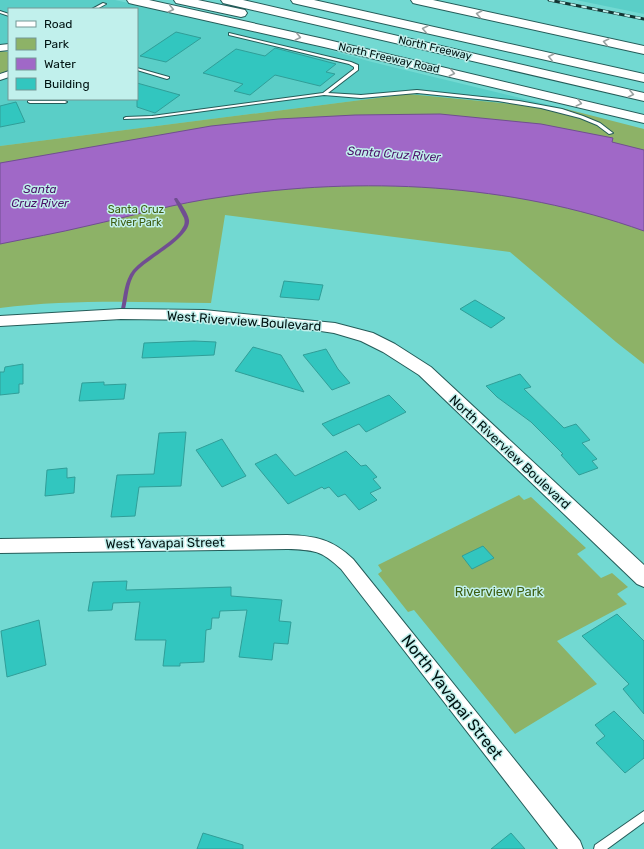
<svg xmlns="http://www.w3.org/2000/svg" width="644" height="849" font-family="Rubik,sans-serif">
	<rect width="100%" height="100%" fill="#72d9d2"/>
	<path fill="#5acec7" d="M0 0H115L286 38 372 62 566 109 408 94 0 146V80L9 77V99H137V9H9V44L0 45Z
		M576 0H644V14Z"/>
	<path fill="#8db267" d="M0 51 9 52V71L0 74Z
		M408 94 566 109 644 129V364L616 342 510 252 225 215 211 303C141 302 70 299 0 308V146Z
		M519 495 524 500 531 497 586 548 577 554 601 578 612 573 628 587 617 594 627 604 557 641 597 684 515 734 414 610 408 612 378 574 382 571 378 565Z"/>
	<path fill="#a068c7" stroke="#704e91" d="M440 114 541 124 613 138 612 142 644 150V231C510 183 362 176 222 197 176 203 132 216 87 226 58 233 29 238 0 244V163L211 126 278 119 355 115Z"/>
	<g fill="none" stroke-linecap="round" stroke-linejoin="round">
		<path fill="#704e91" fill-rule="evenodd" d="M175 198H177C181 204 188 213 189 220 191 238 146 259 135 273 128 283 128 297 125 309V310H121V309C124 296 124 281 133 270 145 257 162 249 175 237 178 234 181 231 183 227 185 224 185 221 184 218L174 199Z"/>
	</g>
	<path fill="#32c6bf" stroke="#309e98" d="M176 32 201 38 166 62 140 56Z
		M275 48 336 64 326 72 335 74 320 86 275 75 250 95 234 91 243 84 203 73 236 49 265 56Z
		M137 83 180 95 155 113 137 107Z
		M16 102 25 122 0 127V106Z
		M284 281 323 285 319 300 280 297Z
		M475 300 505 318 491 328 460 309Z
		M194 341 216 342 214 355 142 358 144 343Z
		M253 347 281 355 304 392 235 371Z
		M326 349 338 369 350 383 332 390 303 355Z
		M23 364V384H19V393L0 395V372H4L5 367Z
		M520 374 531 387 524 389 564 428 576 424 590 440 582 443 597 459 592 461 598 468 579 475 561 455 563 454 531 422 497 397 486 386Z
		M104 382V385L126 384 124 399 79 401 82 383Z
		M389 395 406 412 366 432 359 424 333 436 322 424Z
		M186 432 181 486 139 487 135 516 111 517 117 475 154 474 159 433Z
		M222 439 246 476 222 487 196 450Z
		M346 451 361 466 366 465 377 477 373 479 381 488 370 493 377 500 359 510 345 494 338 497 329 487 324 489 322 487 288 504 255 464 276 454 295 476Z
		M67 468V478L75 477 74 493 45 496 47 470Z
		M483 546 494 558 472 569 462 556Z
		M127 581 126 590 231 587V596L282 600 279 621 291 622 288 644 274 643 272 660 239 657 247 610 220 611 219 618H212L211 629 206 630 204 662 180 663V666H163L166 640H135L140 602 113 603 112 610 88 611 93 582Z
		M617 614 644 641V714L623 689 629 684 582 636Z
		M39 620 46 665 7 677 1 631Z
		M614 711 644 741V758L625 773 596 743 605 736 595 725Z
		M203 833 243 845V849H197Z
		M511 833 525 849H491Z"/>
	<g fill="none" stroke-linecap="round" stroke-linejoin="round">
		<defs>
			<path id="service" d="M103 3 106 4 97 9H92Z
				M0 11 9 14V16L0 13Z
				M229 33 351 62 358 65V70L328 93 361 95 417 90 519 101 562 109 583 116 600 123 613 133 609 134 597 125 580 118 541 108 498 101 417 93 361 98 324 95 152 118 124 119V118L126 117 152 116 323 93 354 69V67L349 64 229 35Z
				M137 68 169 77V78L167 79 137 70Z
				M28 101H65L67 102 65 103H30L28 102Z
				M644 811V822L607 849H594L595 845Z"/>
			<path id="minor" d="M9 44V50L0 51V45Z
				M9 71V77L0 80V74Z
				M287 535C316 536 332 539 353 559L580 841 583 849H558L341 569C321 550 314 550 287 549L0 553V539Z"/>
			<path id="tertiary" d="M121 309 204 310 335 323 373 333 395 344 431 367 644 565V587L637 584 419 375 383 352 361 341 334 333 314 330 204 320 121 319 0 326V316Z"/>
			<path id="secondary" d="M127 0H149L324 39 644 115V123L324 47 133 4 129 3Z
				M411 0H433L644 46V54L417 4 413 3Z"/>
			<path id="motorway" d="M174 0H198L245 10 247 13 245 16 241 17 176 3Z
				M221 0H243L644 93V101L227 4 223 3Z
				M291 0H314L644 74V82L297 4 293 3Z"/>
		</defs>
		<use href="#service" stroke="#255c59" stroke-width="2"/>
		<use href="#minor" stroke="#255c59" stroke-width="2"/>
		<use href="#tertiary" stroke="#255c59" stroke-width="2"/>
		<use href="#secondary" stroke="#255c59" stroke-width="2"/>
		<use href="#motorway" stroke="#255c59" stroke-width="2"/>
		<use href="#service" fill="#fff" fill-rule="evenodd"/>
		<use href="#minor" fill="#fff" fill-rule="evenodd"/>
		<use href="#tertiary" fill="#fff" fill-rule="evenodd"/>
		<use href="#secondary" fill="#fff" fill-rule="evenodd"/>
		<use href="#motorway" fill="#fff" fill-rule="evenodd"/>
		<defs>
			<path id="rail" d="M549 0 644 19"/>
		</defs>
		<use href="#rail" stroke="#133533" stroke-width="3"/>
		<use href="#rail" stroke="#c1f0ec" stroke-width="2" stroke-dasharray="5.5" stroke-linecap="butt"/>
	</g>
	<defs><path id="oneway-chevron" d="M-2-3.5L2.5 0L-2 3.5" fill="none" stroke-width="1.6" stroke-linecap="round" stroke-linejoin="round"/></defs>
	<g stroke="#99a1a0">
		<use href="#oneway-chevron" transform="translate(171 9) rotate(13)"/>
		<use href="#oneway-chevron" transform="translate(479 14) rotate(-168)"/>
		<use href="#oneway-chevron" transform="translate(425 29) rotate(-167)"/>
		<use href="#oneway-chevron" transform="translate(298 37) rotate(13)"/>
		<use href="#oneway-chevron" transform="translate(606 42) rotate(-168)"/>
		<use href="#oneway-chevron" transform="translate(551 57) rotate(-167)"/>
		<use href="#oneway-chevron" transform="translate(452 73) rotate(13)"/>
		<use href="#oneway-chevron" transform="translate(631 94) rotate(13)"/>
		<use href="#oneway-chevron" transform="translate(579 103) rotate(14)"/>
	</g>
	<g text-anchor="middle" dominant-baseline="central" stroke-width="3" stroke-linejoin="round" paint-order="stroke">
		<g font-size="11" fill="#001312" stroke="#c1f0ec">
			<text transform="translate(435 48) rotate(13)">North Freeway</text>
			<text transform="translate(389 58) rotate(13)">North Freeway Road</text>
		</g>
		<g font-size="11" fill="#3c5c0f" stroke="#c1f0ec">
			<text x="136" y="209">Santa Cruz<tspan x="136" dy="13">River Park</tspan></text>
		</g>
		<g font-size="12" font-style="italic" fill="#4a1068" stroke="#c1f0ec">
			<text transform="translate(394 154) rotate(4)">Santa Cruz River</text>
			<text x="40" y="189">Santa<tspan x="40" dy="14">Cruz River</tspan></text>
		</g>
		<g font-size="13" fill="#001312" stroke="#c1f0ec">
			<text transform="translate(244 321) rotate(4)">West Riverview Boulevard</text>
			<text transform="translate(510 452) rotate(43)">North Riverview Boulevard</text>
			<text transform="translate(165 543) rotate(-1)">West Yavapai Street</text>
		</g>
		<g font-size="13" fill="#3c5c0f" stroke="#c1f0ec">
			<text x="499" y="591">Riverview Park</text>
		</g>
		<g font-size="16" fill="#001312" stroke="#c1f0ec">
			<text transform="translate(452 697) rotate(52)">North Yavapai Street</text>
		</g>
	</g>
	<rect x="8" y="8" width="130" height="92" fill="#c1f0ec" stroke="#749895"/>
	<rect x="16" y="21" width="20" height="6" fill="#ffffff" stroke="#749895"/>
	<text x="44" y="28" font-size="12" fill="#001312">Road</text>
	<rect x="16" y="38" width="20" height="12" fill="#8db267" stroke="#749895"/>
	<text x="44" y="48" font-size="12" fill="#001312">Park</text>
	<rect x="16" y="58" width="20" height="12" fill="#a068c7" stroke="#749895"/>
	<text x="44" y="68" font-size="12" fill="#001312">Water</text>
	<rect x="16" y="78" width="20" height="12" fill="#32c6bf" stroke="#749895"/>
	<text x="44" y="88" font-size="12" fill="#001312">Building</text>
</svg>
